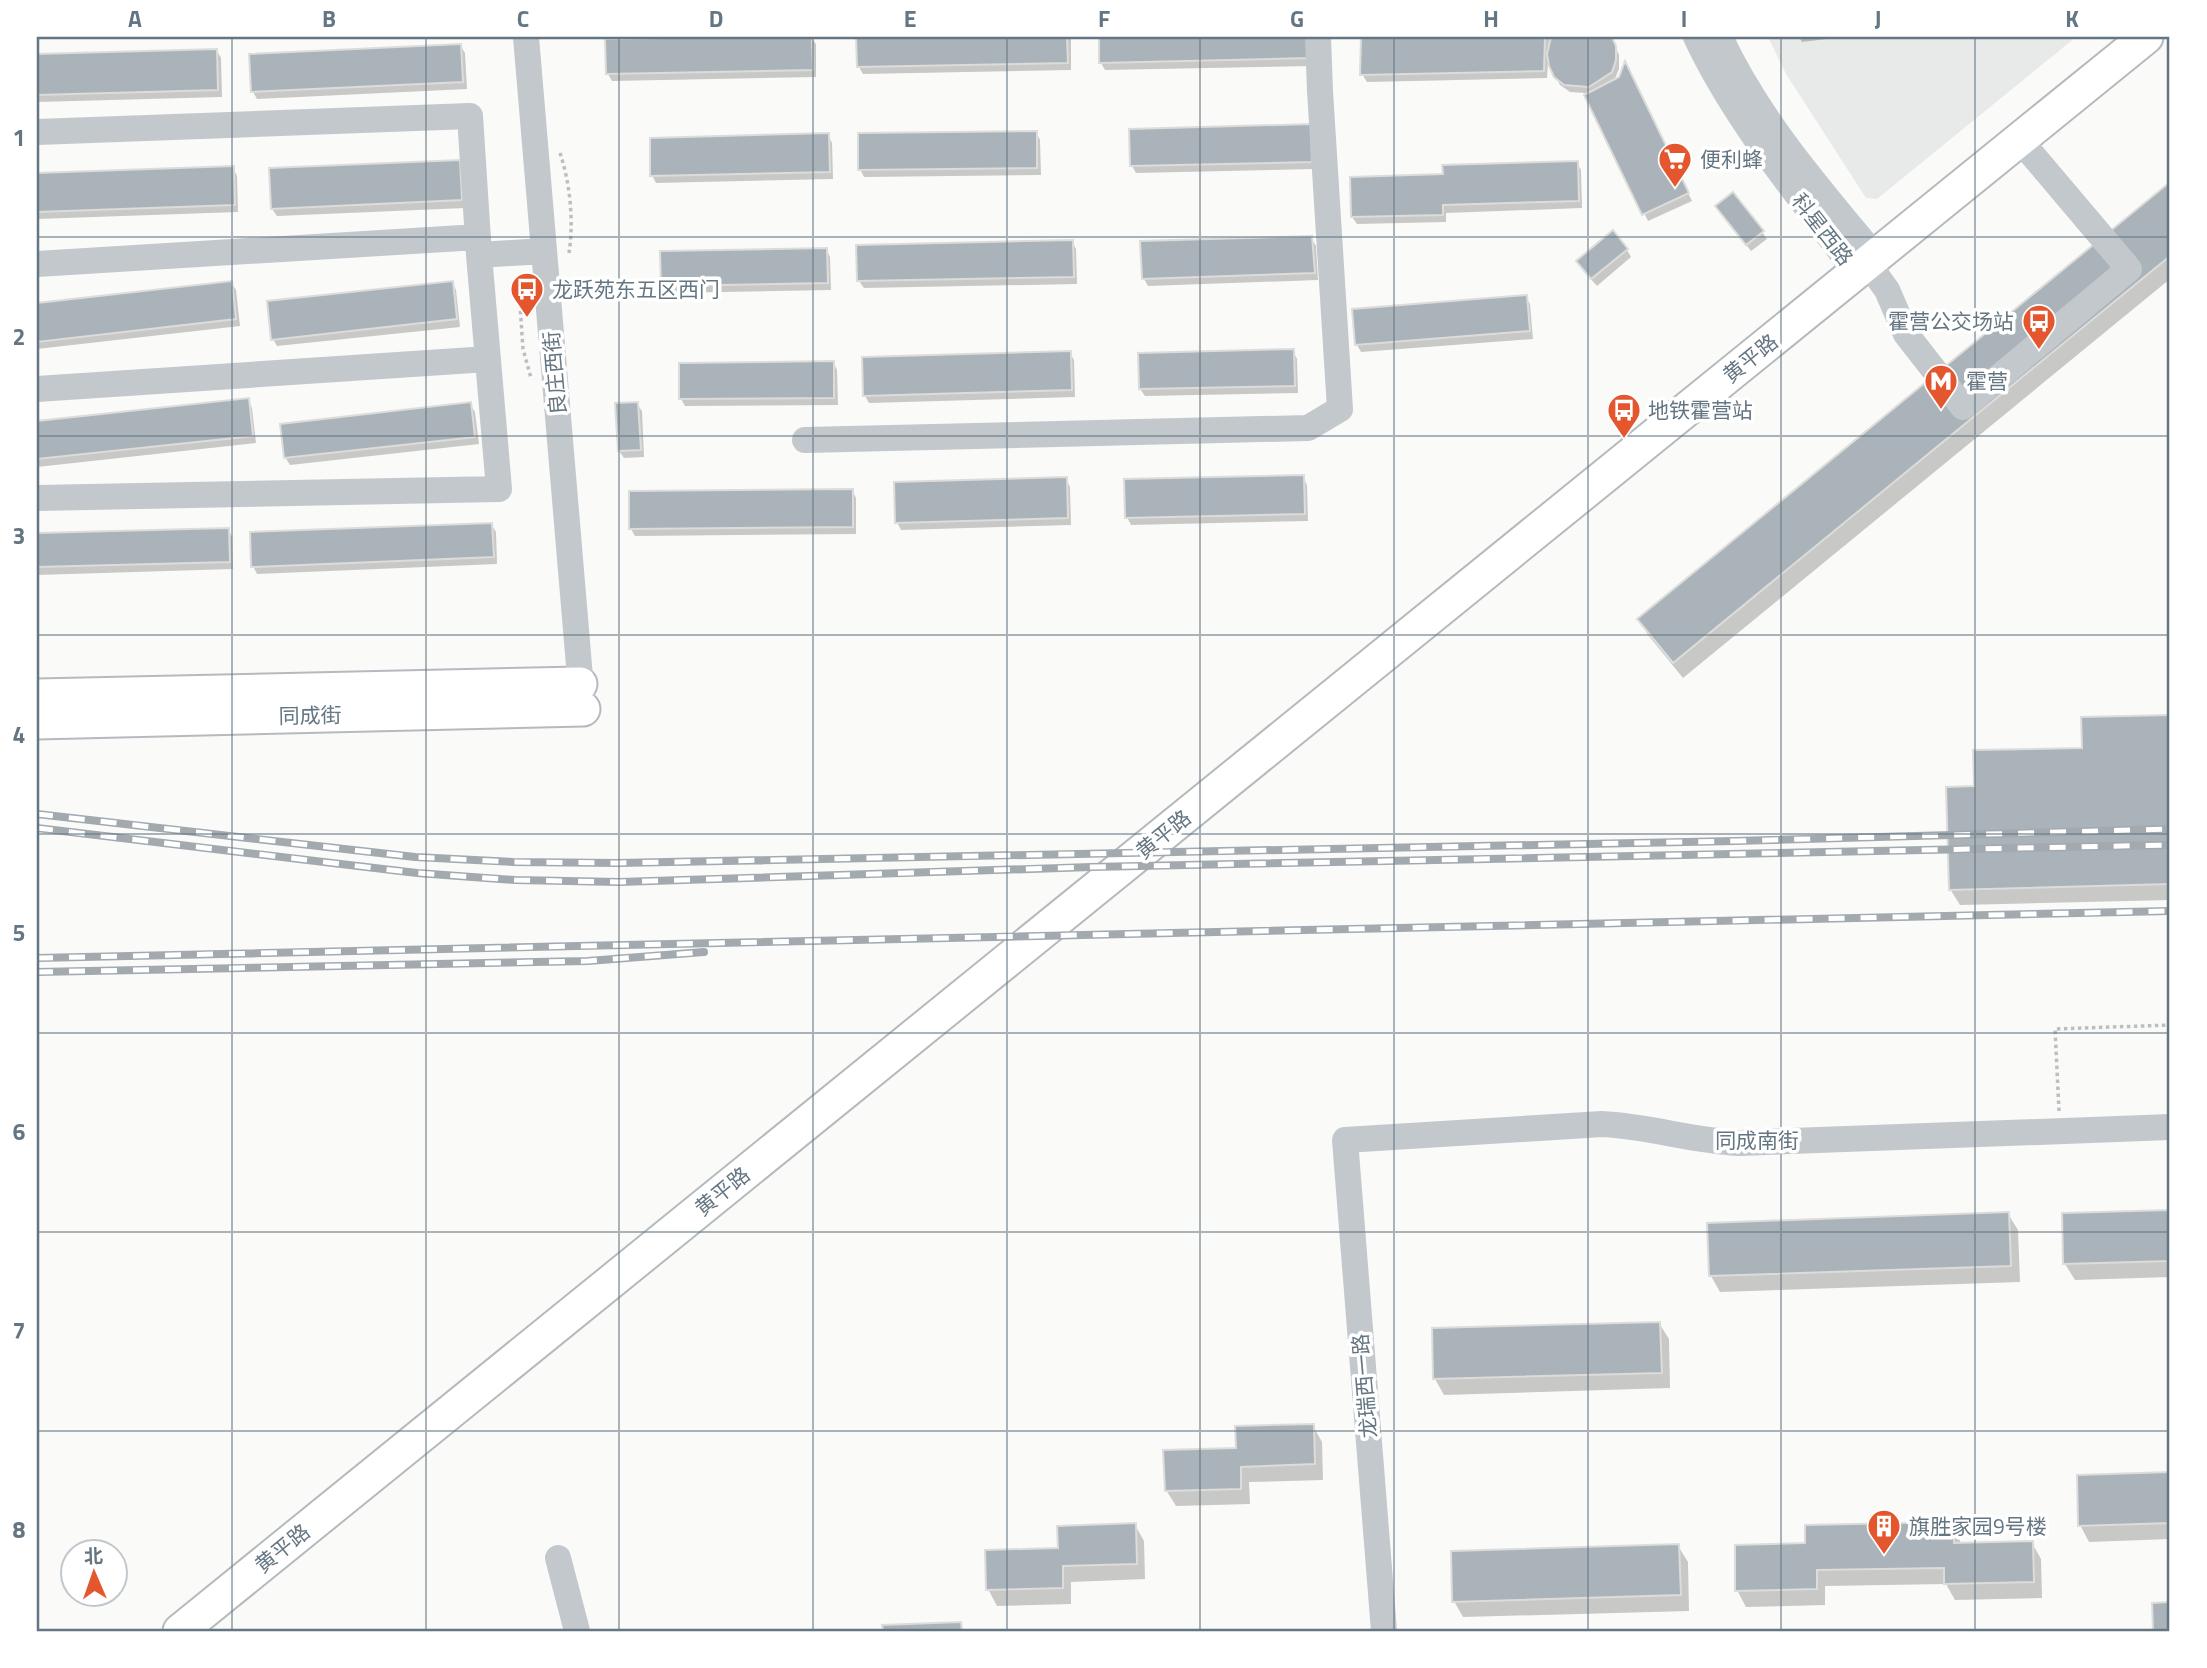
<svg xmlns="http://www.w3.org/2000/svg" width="2207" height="1668" font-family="'Titillium Web','Noto Sans SC',sans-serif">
	<rect width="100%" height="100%" fill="#fafaf8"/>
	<path fill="#e8e9e9" d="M1768 37H2076L1877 199 1866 198 1786 74Z"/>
	<path fill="#0003" d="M811 37 816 44V77L612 81 608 74 607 41Z
		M858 37H1071V70L863 74 859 67Z
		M1101 37H1312V66L1105 70 1101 63Z
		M1363 37H1611L1619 55V69L1614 81 1629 71 1692 201 1648 221 1585 93 1570 92 1560 85 1548 62 1547 78 1367 82 1362 74Z
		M1799 37H1843L1802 42Z
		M460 45 465 53 467 89 257 99 253 92Z
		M217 51 221 58 222 97 37 102V56Z
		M1310 126 1315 169 1136 173 1132 166Z
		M1036 132 1040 140 1041 175 864 177 860 169Z
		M828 135 832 143 833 179 656 183 652 175Z
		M459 162 465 208 277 216 272 209Z
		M1577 163 1581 170 1582 208 1446 213V222L1357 224 1352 217 1351 179 1445 176Z
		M233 168 237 176 238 212 37 219V175Z
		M2170 184V279L1683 678 1648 635 1639 619Z
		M1722 214 1762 232 1767 239 1751 251Z
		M1311 238 1316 246 1318 280 1148 286 1144 279Z
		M1072 242 1076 249 1077 284 864 288 859 281Z
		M826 249 830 257 831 290 667 293 663 286Z
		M1627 250 1631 257 1597 286 1582 269Z
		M231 283 236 290 240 326 37 349V305Z
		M452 283 456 290 460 327 277 346 273 339Z
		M1526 297 1530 304 1533 339 1361 352 1357 345 1354 310Z
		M1293 351 1297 359 1298 393 1145 396 1140 389Z
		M1070 353 1074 360 1075 397 869 403 865 396Z
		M833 362 837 370 838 405 685 406 681 399Z
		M248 400 252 408 256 443 37 467V423Z
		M470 404 475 412 479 444 290 465 285 457Z
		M637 404 642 411 644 457 624 458 619 451Z
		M1303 477 1307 485 1308 521 1131 525 1127 517Z
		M1066 479 1070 487 1071 525 901 530 897 522Z
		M852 490 856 498V534L635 536 631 529Z
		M491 524 496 532 497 564 257 574 253 566Z
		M228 529 232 537 233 569 37 575V535Z
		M2170 717V900L1960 905 1950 889 1976 788 2083 750V719Z
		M2170 1211V1277L2075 1280 2065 1264 2064 1214Z
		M2008 1214 2018 1230 2020 1282 1720 1292 1711 1276Z
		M1659 1323 1669 1339 1670 1388 1444 1395 1435 1379Z
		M1313 1426 1322 1442 1323 1480 1249 1482 1250 1504 1176 1506 1166 1490 1238 1450Z
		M2170 1474V1539L2089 1542 2080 1525 2079 1477Z
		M1952 1524 1962 1545 2032 1543 2041 1559 2042 1598 1955 1600 1946 1584 1825 1586V1605L1746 1607 1737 1590 1807 1545Z
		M1135 1525 1144 1541 1145 1579 1071 1582V1604L997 1606 988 1589 1059 1549Z
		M1678 1546 1688 1562 1689 1611 1463 1617 1454 1601Z
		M960 1624 964 1631H884V1626Z"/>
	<path fill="#aab3b9" stroke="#dcdcda" stroke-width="2" d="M724 37H812L813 70 606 74 605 39Z
		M856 37H1067L1068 63 857 67Z
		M1099 37H1309V58L1099 63Z
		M1361 37H1545L1544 71 1360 75Z
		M1551 37H1612L1616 46V60L1612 72 1589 87 1564 85 1554 77 1549 66 1547 54Z
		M461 44 463 82 251 92 249 54Z
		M217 49 218 90 37 95V54Z
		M1625 61 1689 193 1642 215 1584 95 1619 77Z
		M1311 124 1312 162 1130 166 1129 129Z
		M1037 131V168L858 170V133Z
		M829 133 830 172 650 176V138Z
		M460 160 462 200 271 209 269 168Z
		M1578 161 1579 201 1443 205V215L1351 217 1350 177 1443 174 1442 165Z
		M234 166 235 205 37 212V173Z
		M2170 182V256L1673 663 1637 619Z
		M1733 192 1764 231 1746 245 1715 206Z
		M1613 230 1628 249 1591 279 1576 261Z
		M1312 236 1315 273 1142 279 1140 241Z
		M1073 240 1074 277 857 281 856 245Z
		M827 248 828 283 661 286 660 251Z
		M232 281 236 319 37 342V303Z
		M453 281 457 319 271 340 267 301Z
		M1527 295 1530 331 1355 345 1352 309Z
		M1294 349 1295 386 1139 389 1138 353Z
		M1071 351 1072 390 863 396 862 357Z
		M834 361V398L679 399V363Z
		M249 398 253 436 37 459V421Z
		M471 402 475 437 284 458 280 424Z
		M638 402 641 450 618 451 615 403Z
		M1304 475 1305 514 1125 518 1124 479Z
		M1067 477 1068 518 895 523 894 482Z
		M853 489V527L629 529V491Z
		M492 523 494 557 251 567 250 532Z
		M229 528 230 562 37 567V533Z
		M2170 715V884L1949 890 1946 787 1974 786 1973 750 2082 748 2081 717Z
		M2170 1210V1261L2063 1264 2062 1213Z
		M2009 1212 2011 1266 1709 1276 1707 1223Z
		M1660 1322 1662 1373 1433 1379 1432 1328Z
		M1314 1424 1315 1464 1241 1467V1489L1165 1491 1163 1450 1236 1448 1235 1426Z
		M2170 1472V1523L2078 1526 2077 1475Z
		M1953 1522 1954 1543 2033 1541 2034 1582 1944 1584V1568L1817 1570V1589L1735 1591V1545L1805 1543V1525Z
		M1136 1523 1137 1564 1063 1566V1588L986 1590 985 1550 1058 1548 1057 1526Z
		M1679 1544 1681 1595 1452 1602 1451 1551Z
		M2170 1602V1631H2153L2152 1603Z
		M961 1622 962 1631H883L882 1625Z"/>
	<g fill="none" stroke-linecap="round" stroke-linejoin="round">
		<defs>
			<path id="major" d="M37 696 580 684
				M37 722 583 709
				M180 1631 2146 37"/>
		</defs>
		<use href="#major" stroke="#b5babe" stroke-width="37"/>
		<path stroke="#bbbfc2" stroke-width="3.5" stroke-dasharray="3.5 3.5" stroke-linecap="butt" d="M560 153C570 183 574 221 569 253
			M518 276 523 349 531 378
			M2059 1111 2055 1029 2170 1025"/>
		<path stroke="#c3c8cc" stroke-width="26" d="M526 37 582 701
			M1696 37C1737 124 1799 195 1856 272H1874
			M1720 37C1758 119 1818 187 1875 256L1874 272
			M37 132 470 116 479 255 544 251
			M37 264 478 237
			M1874 272 1887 290 1906 334 1963 407 2129 269 2019 139
			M37 389 488 359
			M805 440 1308 428 1340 409 1320 91 1318 37
			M37 498 499 489 479 255
			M558 1558 577 1631
			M1384 1631 1345 1140 1602 1124C1648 1126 1693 1141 1740 1143L2170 1127"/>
		<use href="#major" stroke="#fff" stroke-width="33"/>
		<defs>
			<path id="rail" d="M37 814 415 857 513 862 618 863 1735 841 2170 829
				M37 828 417 873 515 880 619 882 1091 867 2170 845
				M37 958 2170 911
				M37 972 588 961 704 952"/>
		</defs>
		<use href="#rail" stroke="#a2aab0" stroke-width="8"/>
		<use href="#rail" stroke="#fff" stroke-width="5" stroke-dasharray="16" stroke-linecap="butt"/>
	</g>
	<path fill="none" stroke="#657683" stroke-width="2" stroke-opacity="0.55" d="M232 37V1631M426 37V1631M619 37V1631M813 37V1631M1007 37V1631M1200 37V1631M1394 37V1631M1588 37V1631M1781 37V1631M1975 37V1631M37 237H2170M37 436H2170M37 635H2170M37 834H2170M37 1033H2170M37 1232H2170M37 1431H2170"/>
	<defs>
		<symbol id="supermarket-pin" viewBox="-11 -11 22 30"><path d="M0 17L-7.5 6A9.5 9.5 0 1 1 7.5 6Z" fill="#e4572e" stroke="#fff"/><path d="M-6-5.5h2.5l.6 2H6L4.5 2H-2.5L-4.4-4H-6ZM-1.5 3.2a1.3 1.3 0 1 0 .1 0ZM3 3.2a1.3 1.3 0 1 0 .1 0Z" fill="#fff"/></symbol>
		<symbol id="bus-pin" viewBox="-11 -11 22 30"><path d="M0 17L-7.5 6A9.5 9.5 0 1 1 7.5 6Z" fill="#e4572e" stroke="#fff"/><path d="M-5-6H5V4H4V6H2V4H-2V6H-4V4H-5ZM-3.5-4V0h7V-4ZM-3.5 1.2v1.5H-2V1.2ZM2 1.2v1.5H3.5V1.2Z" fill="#fff"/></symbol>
		<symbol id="metro-pin" viewBox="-11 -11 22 30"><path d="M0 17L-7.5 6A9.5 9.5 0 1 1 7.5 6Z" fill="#e4572e" stroke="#fff"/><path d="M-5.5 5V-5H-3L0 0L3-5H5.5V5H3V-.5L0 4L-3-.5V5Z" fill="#fff"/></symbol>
		<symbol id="building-pin" viewBox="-11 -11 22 30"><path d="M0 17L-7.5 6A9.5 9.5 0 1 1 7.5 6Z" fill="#e4572e" stroke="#fff"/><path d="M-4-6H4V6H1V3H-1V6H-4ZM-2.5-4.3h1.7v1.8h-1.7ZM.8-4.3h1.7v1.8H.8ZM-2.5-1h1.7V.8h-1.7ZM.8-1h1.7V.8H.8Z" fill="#fff"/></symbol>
	</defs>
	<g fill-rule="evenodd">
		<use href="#supermarket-pin" x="1656" y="140" width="38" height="52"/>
		<use href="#bus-pin" x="508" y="270" width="38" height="52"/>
		<use href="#bus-pin" x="2020" y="302" width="38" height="52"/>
		<use href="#metro-pin" x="1922" y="362" width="38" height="52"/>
		<use href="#bus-pin" x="1605" y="391" width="38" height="52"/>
		<use href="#building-pin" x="1865" y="1507" width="38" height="52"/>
	</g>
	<g text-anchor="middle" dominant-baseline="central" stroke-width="7" stroke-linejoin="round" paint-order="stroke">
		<g font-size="21" fill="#657683" stroke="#fff" text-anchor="start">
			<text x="1700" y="159">便利蜂</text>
			<text x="552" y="289">龙跃苑东五区西门</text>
			<text x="2014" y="321" text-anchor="end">霍营公交场站</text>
			<text x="1966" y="381">霍营</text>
			<text x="1648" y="410">地铁霍营站</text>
			<text x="1909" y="1526">旗胜家园9号楼</text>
		</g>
		<g font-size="21" fill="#657683" stroke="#fff">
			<text transform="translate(1823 229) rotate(52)">科星西路</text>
			<text transform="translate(1750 358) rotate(-39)">黄平路</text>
			<text transform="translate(554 373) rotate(-95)">良庄西街</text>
			<text transform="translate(310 715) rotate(-1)">同成街</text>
			<text transform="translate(1163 834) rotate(-39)">黄平路</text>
			<text x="1757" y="1140">同成南街</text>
			<text transform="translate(722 1191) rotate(-39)">黄平路</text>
			<text transform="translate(1364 1386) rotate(-95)">龙瑞西一路</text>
			<text transform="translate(282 1548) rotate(-39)">黄平路</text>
		</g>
	</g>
	<rect width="2207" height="1668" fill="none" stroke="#ffffff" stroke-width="77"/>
	<g transform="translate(94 1573) rotate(358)"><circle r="33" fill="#ffffff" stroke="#c1c8cd" stroke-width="2"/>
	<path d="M0-5L12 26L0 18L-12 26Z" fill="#e4572e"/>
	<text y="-10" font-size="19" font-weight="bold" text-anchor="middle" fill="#657683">北</text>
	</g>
	<rect x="38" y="38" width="2130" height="1592" fill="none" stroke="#657683" stroke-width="2.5"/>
	<g font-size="23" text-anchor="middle" font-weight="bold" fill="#657683">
		<text x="135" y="27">A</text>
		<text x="329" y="27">B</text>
		<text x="523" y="27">C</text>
		<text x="716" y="27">D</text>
		<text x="910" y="27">E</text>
		<text x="1104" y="27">F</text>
		<text x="1297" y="27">G</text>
		<text x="1491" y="27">H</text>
		<text x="1684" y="27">I</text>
		<text x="1878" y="27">J</text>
		<text x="2072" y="27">K</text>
		<text x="19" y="146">1</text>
		<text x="19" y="345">2</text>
		<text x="19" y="544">3</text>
		<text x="19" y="743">4</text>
		<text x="19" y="941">5</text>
		<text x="19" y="1140">6</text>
		<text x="19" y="1339">7</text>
		<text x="19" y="1538">8</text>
	</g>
</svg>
